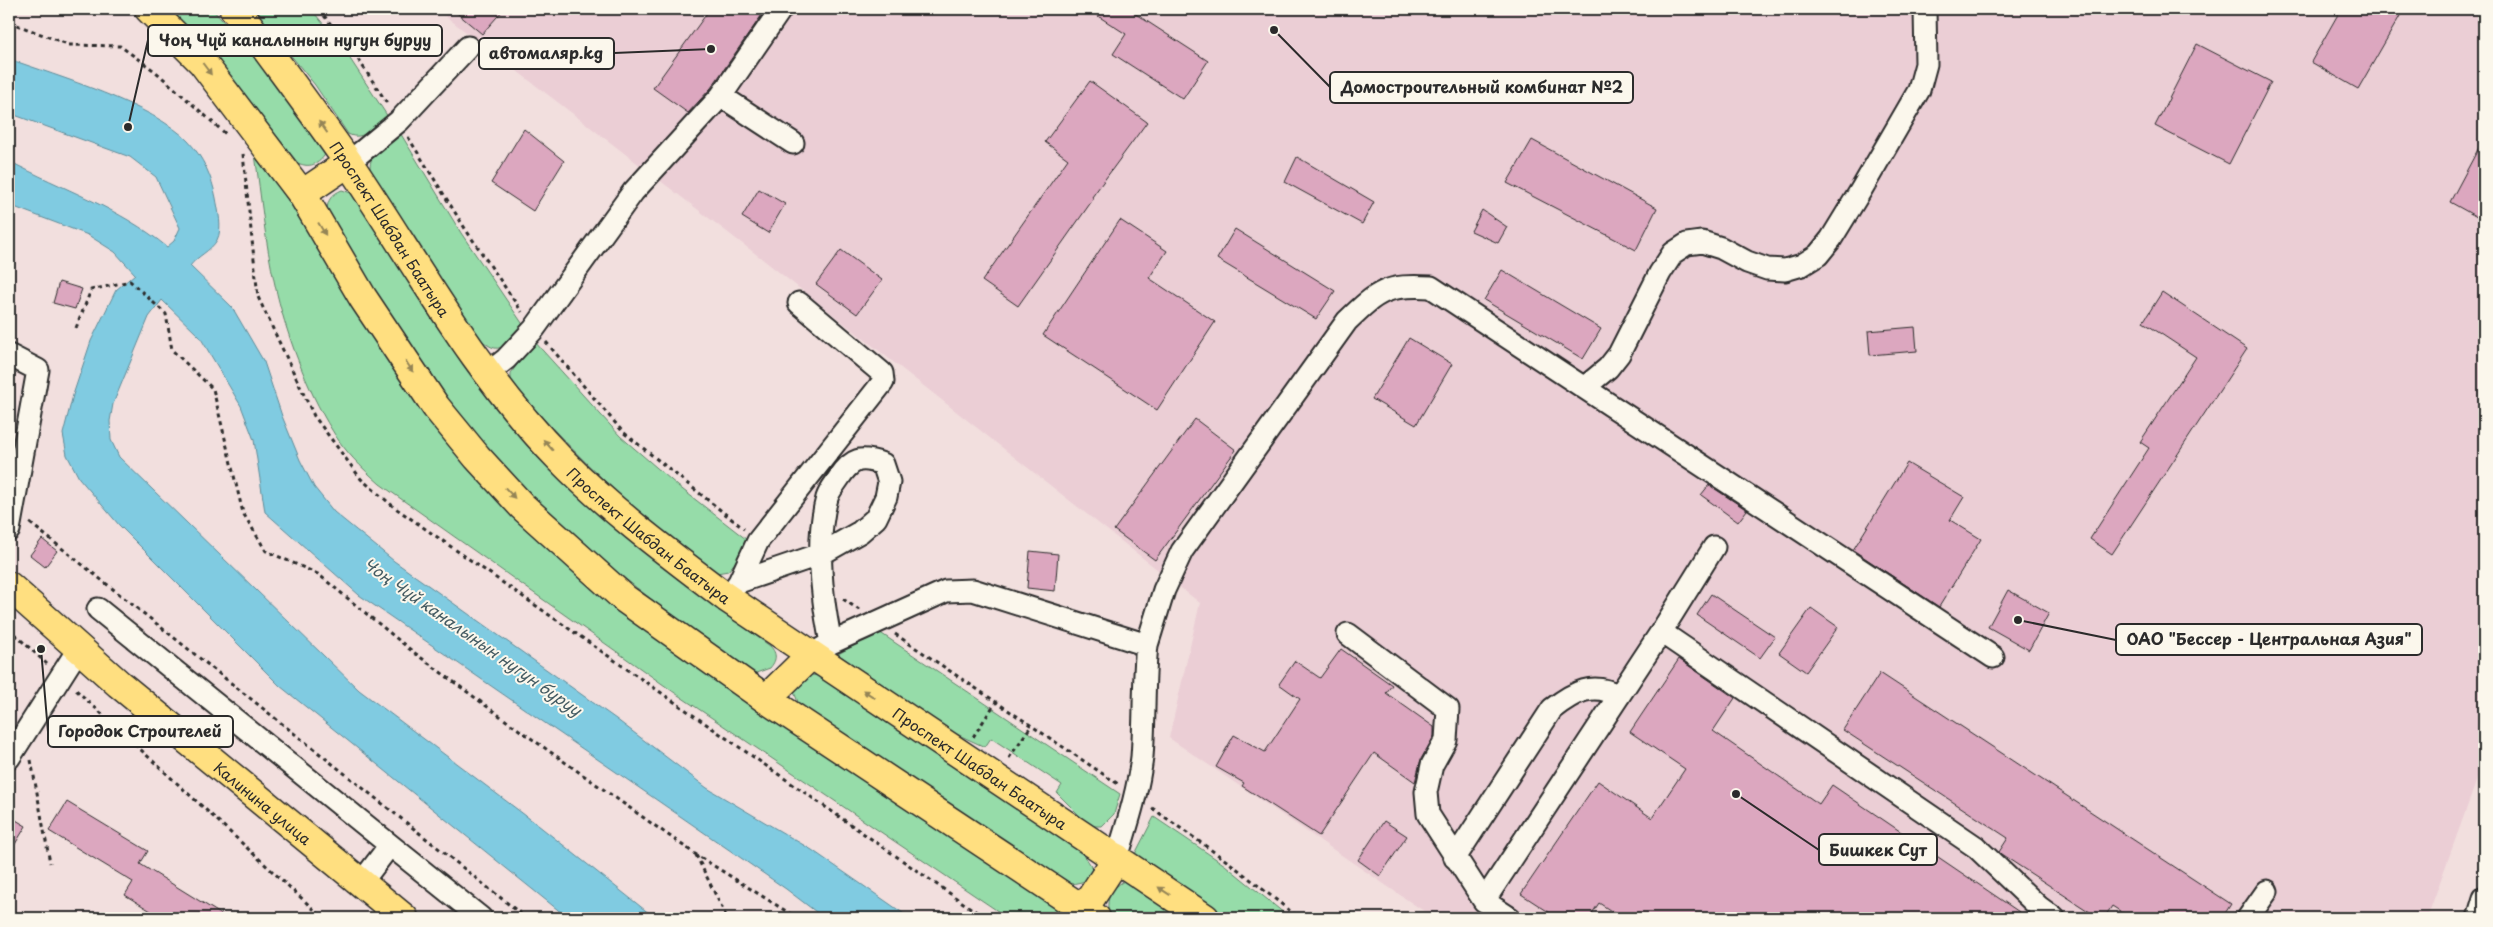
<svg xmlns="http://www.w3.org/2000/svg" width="2493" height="927" font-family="'Playpen Sans',sans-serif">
	<rect width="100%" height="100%" fill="#f2dfde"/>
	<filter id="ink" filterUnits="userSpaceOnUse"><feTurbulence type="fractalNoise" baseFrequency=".02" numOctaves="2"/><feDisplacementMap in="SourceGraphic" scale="10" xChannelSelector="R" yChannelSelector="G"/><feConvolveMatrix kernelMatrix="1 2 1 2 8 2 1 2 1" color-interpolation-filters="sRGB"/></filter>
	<g filter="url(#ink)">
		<path fill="#ebced5" d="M436 9H2484V760L2427 918H1434L1169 738 1200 603 761 258Z"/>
		<path fill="#96dca9" stroke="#60846a" d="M162 9H212L276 80 327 151C321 163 311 169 298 163L250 102 207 52Z
			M253 9H311L343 48 388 117C376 126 363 142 348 134L315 85Z
			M399 131 461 233 524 326C503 349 498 359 474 332L370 170C369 151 385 142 399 131Z
			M255 154 292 206 352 305 433 425 513 514 627 618 751 706 1073 918H1008L675 693 380 484C362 468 344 451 332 430 307 390 285 331 275 285 265 242 261 197 255 154Z
			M342 190 354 194 358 199C401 271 444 345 499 410 577 504 672 575 770 646 778 654 776 661 770 668L756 673 745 669C648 598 549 526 473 431 417 363 372 286 327 211 327 200 332 194 342 190Z
			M534 341 620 436 678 486 751 543 728 571 717 573C640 518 579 460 517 389L511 381V373Z
			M879 632 1120 794 1114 814 1102 826H1090L1057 793 1062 785 991 738 985 747 950 731 838 654Z
			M811 675 819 676 1082 852 1092 867 1091 874 1086 881 1072 884 1064 881 800 707 794 692 803 676Z
			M1154 817 1225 865 1290 918H1225L1138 860 1135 854Z
			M1124 881 1180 918H1118L1108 911C1107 896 1111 889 1124 881Z"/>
		<path fill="#80cbe1" stroke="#5e8b98" d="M9 59C57 76 154 105 188 141 203 157 212 177 216 198 218 210 223 229 217 240 211 251 197 256 190 266L232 307 264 362 282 416 300 460 314 487 334 512 394 561 616 719 707 788 812 850 910 918H824L786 889 359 595 265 512 254 440 241 406 200 337 162 300 149 317 113 404 110 421 111 440 119 457 359 690 538 825 655 918H568L280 686 119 525 79 478 67 455 63 434 73 395 91 341 116 290 135 274 115 252 88 235 9 205V161C62 189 120 208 167 247L174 241 180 228 156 177 130 157 9 113Z"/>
		<path fill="#dca7bf" stroke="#2b2b2b" d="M452 9H504L482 34Z
			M710 9H766L711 88 688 113 653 88Z
			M1087 9H1128L1208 61 1183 99 1113 54 1126 34Z
			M2341 9H2404L2358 89 2311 62Z
			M2197 44 2271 82 2229 164 2155 126Z
			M1090 81 1147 122 1092 197 1094 198 1018 306 982 281 1068 159 1045 142Z
			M524 129 564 161 533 211 491 183Z
			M2484 138V221L2450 202Z
			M1532 140 1657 208 1636 250 1507 183Z
			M1297 157 1374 202 1362 224 1285 182Z
			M759 189 785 204 768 233 742 217Z
			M1482 210 1507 227 1498 243 1471 231Z
			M1120 220 1167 251 1149 278 1215 322 1157 410 1043 335Z
			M1235 229 1335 291 1316 319 1217 259Z
			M841 250 882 280 857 314 816 284Z
			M1502 270 1601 329 1583 359 1484 300Z
			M59 282 82 289 75 309 53 303Z
			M2162 292 2247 349 2112 554 2090 539 2149 448 2140 442 2196 357 2143 322Z
			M1915 327 1917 351 1870 355 1868 331Z
			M1409 338 1452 364 1416 425 1372 399Z
			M1195 419 1236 450 1155 560 1114 530Z
			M1907 463 1964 497 1950 520 1981 539 1939 607 1853 550Z
			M1709 485 1747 510 1738 522 1701 495Z
			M42 539 57 551 45 567 30 555Z
			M1030 551 1058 554 1055 591 1027 588Z
			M2008 590 2049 613 2029 650 1988 627Z
			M1711 594 1775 637 1760 658 1697 615Z
			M1811 608 1838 627 1806 672 1779 653Z
			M1341 649 1392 685 1386 693 1434 727V736L1421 759 1415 782 1374 753 1319 836 1242 786 1244 783 1216 767 1234 735 1265 752 1300 699 1279 684 1295 661 1320 678Z
			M1679 659 1735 698 1713 731 1819 804 1832 785 2028 918H1622L1599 903 1589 918H1558L1521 894 1598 781 1652 818 1685 769 1630 732Z
			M1880 673 2231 904 2222 918H2131L2112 906 2104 918H2099L2001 854 1999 852 2008 838 1843 730Z
			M67 802 148 851 140 864 227 918H162L125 895 133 882 49 831Z
			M9 816 26 826 9 854Z
			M1384 821 1407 836 1380 876 1358 860Z"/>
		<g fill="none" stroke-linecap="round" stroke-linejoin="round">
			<defs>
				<path id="minor" d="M721 96 793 143
					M348 163 399 121 468 47
					M9 355 38 370 9 530
					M487 374 506 359 534 329 633 192 721 96 781 9
					M1585 387 1608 368 1619 354 1660 273 1673 253 1687 244 1702 242 1721 248 1747 262 1767 269 1785 270 1802 265 1818 255 1831 239 1861 190 1919 90 1926 64 1925 9
					M739 582 758 541 883 382 882 373 799 303
					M727 598 739 582 821 554 860 532 876 518 886 497 889 482 883 464C861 456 852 458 839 478 835 484 829 491 827 498 815 542 822 599 831 643L819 650
					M98 609 390 845 361 883
					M1661 632 1976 847 2039 907 2054 918
					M1348 634 1448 709 1446 740 1432 765 1426 792 1428 814 1484 901 1510 918
					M831 643 946 591 973 590 1147 645 1164 590 1182 551 1347 321C1378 291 1387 284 1431 287L1993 657
					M9 758 79 648
					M390 845 481 918
					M1117 858C1127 825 1138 792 1142 757 1145 719 1143 682 1147 645
					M1455 858 1552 709C1574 692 1593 681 1619 696
					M1484 901 1661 632 1714 547
					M2248 918 2267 891
					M2478 918 2484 898"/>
				<g id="major">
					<path d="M149 9 202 62 302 194 363 298 436 407 477 457 522 506 625 599 766 699 1096 918"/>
					<path id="s1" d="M234 9 245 20C279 67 315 114 348 162 417 264 473 370 560 459 611 511 669 554 727 598L1205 918"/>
					<path d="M302 194 348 163"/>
					<path id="s2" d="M9 586 119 684 404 918"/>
					<path d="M766 699 810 656"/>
					<path d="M1083 910 1117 858"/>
				</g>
			</defs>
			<use href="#minor" stroke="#2b2b2b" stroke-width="25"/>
			<use href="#major" stroke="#2b2b2b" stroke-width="31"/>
			<path stroke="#2b2b2b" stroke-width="3" stroke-dasharray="4 4" stroke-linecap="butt" d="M319 9 360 62 389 106
				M9 17 13 9
				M9 22 70 45 120 46 156 72 227 135
				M408 137 466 230 522 312
				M243 154 258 297 314 416 361 479 394 507 985 918
				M76 328 91 290 130 281 166 314 172 350 213 389 243 513 266 551 318 574 412 651 508 722 695 854 797 918
				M546 342 623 432 744 529
				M30 523 526 918
				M843 599 859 610
				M9 629 47 664
				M895 634 1118 784
				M76 690 323 918
				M973 737 996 702
				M1009 758 1031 726
				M31 760 50 863
				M1152 808 1231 864 1299 918
				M696 855 727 918"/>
			<use href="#minor" stroke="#fbf7ec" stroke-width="21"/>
			<use href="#major" stroke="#ffdf80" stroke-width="28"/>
		</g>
		<defs><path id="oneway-solid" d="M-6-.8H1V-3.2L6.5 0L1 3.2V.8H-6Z" transform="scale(1.25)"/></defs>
		<g fill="#958556">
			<use href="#oneway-solid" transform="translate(207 69) rotate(53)"/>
			<use href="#oneway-solid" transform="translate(323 127) rotate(-126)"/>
			<use href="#oneway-solid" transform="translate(322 229) rotate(59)"/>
			<use href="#oneway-solid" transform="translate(409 366) rotate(56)"/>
			<use href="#oneway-solid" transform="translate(548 445) rotate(-131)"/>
			<use href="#oneway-solid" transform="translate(510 493) rotate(47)"/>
			<use href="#oneway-solid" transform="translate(869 694) rotate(-147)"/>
			<use href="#oneway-solid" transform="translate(1164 891) rotate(-146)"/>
		</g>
	</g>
	<g text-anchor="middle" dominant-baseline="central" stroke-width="4" stroke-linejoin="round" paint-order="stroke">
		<g font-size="15" fill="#2b2b2b" stroke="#fbf7ec">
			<text stroke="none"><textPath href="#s1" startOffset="270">Проспект Шабдан Баатыра</textPath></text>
			<text stroke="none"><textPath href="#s1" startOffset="674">Проспект Шабдан Баатыра</textPath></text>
			<text stroke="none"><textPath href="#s1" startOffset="1079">Проспект Шабдан Баатыра</textPath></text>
			<text stroke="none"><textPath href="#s2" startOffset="334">Калинина улица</textPath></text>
		</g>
		<g font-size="16" font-style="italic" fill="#445b62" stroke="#fbf7ec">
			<text transform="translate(473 636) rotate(35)">Чоң Чүй каналынын нугун буруу</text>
		</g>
	</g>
	<path fill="none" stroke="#2b2b2b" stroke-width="2" d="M128 127L148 40M711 49L614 53M1274 30L1330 87M2018 620L2116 640M41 649L48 732M1736 794L1819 850"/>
	<g fill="#2b2b2b" stroke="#fbf7ec" stroke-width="2">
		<circle cx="128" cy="127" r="5"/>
		<circle cx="711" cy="49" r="5"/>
		<circle cx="1274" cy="30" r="5"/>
		<circle cx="2018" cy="620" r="5"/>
		<circle cx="41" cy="649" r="5"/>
		<circle cx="1736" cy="794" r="5"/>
	</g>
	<g fill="#fbf7ec" stroke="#2b2b2b" stroke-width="2">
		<rect x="148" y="25" width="294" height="31" rx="5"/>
		<rect x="479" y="38" width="135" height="31" rx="5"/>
		<rect x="1330" y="72" width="303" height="31" rx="5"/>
		<rect x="2116" y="624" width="306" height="31" rx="5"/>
		<rect x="48" y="716" width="185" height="31" rx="5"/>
		<rect x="1819" y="834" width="118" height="31" rx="5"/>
	</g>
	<g font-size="16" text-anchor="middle" font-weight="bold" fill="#2b2b2b">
		<text x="295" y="46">Чоң Чүй каналынын нугун буруу</text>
		<text x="546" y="59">автомаляр.kg</text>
		<text x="1482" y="93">Домостроительный комбинат №2</text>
		<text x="2269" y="645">ОАО "Бессер - Центральная Азия"</text>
		<text x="140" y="737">Городок Строителей</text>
		<text x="1878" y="856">Бишкек Сут</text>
	</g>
	<rect width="2493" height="927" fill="none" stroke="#fbf7ec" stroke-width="30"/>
	<rect x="15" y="15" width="2463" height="897" fill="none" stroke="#2b2b2b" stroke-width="2" filter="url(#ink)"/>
</svg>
